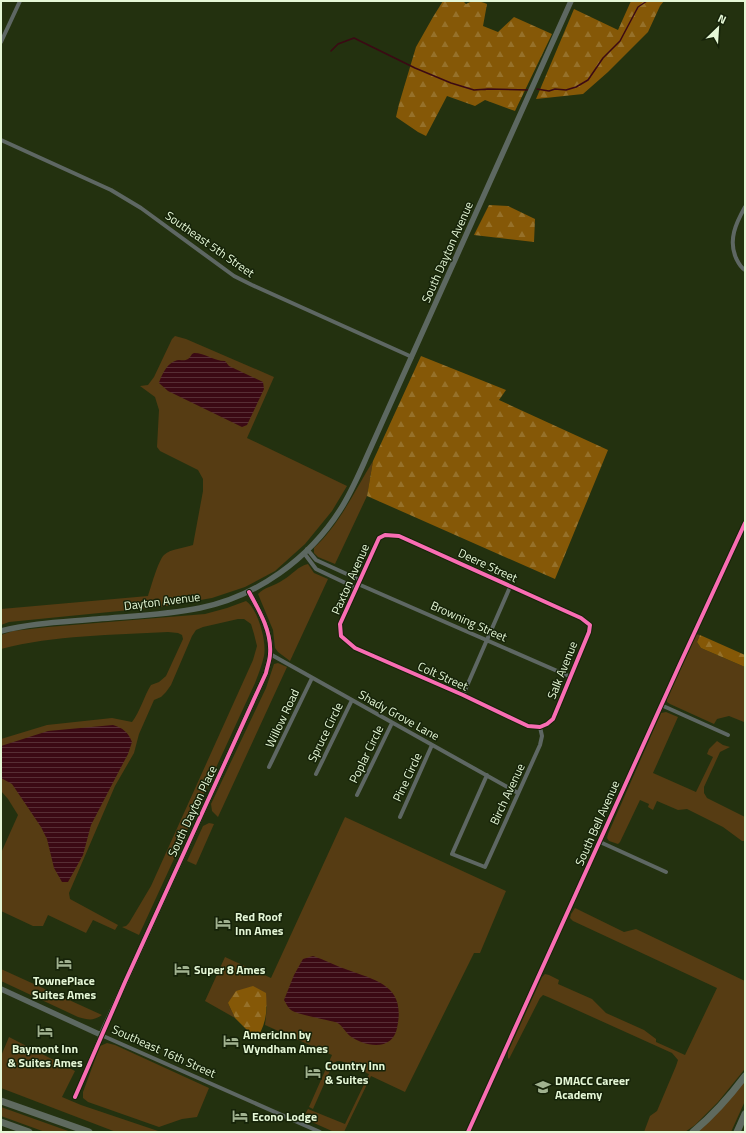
<svg xmlns="http://www.w3.org/2000/svg" width="746" height="1133" font-family="'Titillium Web',sans-serif">
	<defs>
		<pattern id="forest-firs" width="22" height="20" patternUnits="userSpaceOnUse"><rect width="22" height="20" fill="#855807"/><path d="M5 1l3.5 6h-7zM16 11l3.5 6h-7z" fill="#96712a"/></pattern>
		<pattern id="water-rules" width="6" height="5" patternUnits="userSpaceOnUse"><rect width="6" height="5" fill="#3b0914"/><path d="M0 2.5h6" fill="none" stroke="#572e35"/></pattern>
	</defs>
	<rect width="100%" height="100%" fill="#23310f"/>
	<path fill="#563c13" d="M175 336 186 339 274 377 247 438 347 486 332 511 305 544 275 571 245 587 212 598 160 607 9 622 1 625V609L148 596C151 587 158 561 164 555 170 549 184 548 193 545L203 491V479L198 470 160 451 157 447 159 410 155 397 140 386 148 385 154 377 172 339Z
		M373 461 367 496 335 564 318 557 314 553V548C340 524 355 490 373 461Z
		M308 564 314 573 328 579 290 661 278 652 275 648 273 630 258 594C264 587 275 586 283 580 292 575 298 566 308 564Z
		M246 601C258 609 267 642 264 656 262 665 258 675 255 683L139 935 122 927 126 926 129 923 151 886 253 660 257 646 254 634 251 624 244 619H238L203 627 196 630 192 636 171 685 166 692 161 697 154 700 139 734 134 753 115 786 69 893 70 899 118 925 115 930 93 920 86 933 48 915 43 926H33L1 911V853L18 815 8 799 1 791V739L47 725 112 718 132 722C140 712 144 696 151 685L159 682 166 676 183 639 182 635 178 633 168 632C112 635 55 635 1 649V635L13 631 48 627 205 614 227 608Z
		M696 634 700 635 697 642 701 648 745 667V727L744 722 729 716 717 719 714 724 670 704 667 702V698Z
		M278 663 287 667 218 817 212 811 211 804 266 688 274 664Z
		M666 712 678 717 653 773 696 792 713 757 707 754 709 749 717 741 723 745 730 747 720 752 704 787V793L707 798 745 817V841H742L723 827 687 809 678 810 657 801 653 810 648 807 649 804 640 800 620 842 618 844 609 841 607 838 608 834 661 713Z
		M345 817 506 891 480 953H474L405 1092 371 1076 344 1132H334L303 1118 308 1109 345 1124 369 1074C363 1071 344 1060 338 1061 336 1061 334 1063 333 1064L313 1109 309 1107 332 1055 265 1025 267 1006 228 1003 235 1018 205 1001 225 957 271 978Z
		M209 823 214 824 196 865 187 861 203 826Z
		M575 908 624 932 636 929 745 981 744 1070 718 1102 695 1125 685 1132H644L650 1116 657 1111 676 1066 678 1060 672 1053 548 997 543 995 540 998 509 1059 508 1058V1052L542 977 545 974 549 975 559 980 558 984 592 999 606 1013 644 1030 656 1039V1042L685 1055 717 988 573 921 570 918 571 914Z
		M1 969 102 1015C93 1021 89 1020 78 1017L1 981Z
		M9 1037 75 1071 62 1097 81 1105 161 1132H116L1 1088V1056Z
		M107 1043 115 1045 209 1088 197 1117 182 1119 159 1127 88 1102 83 1098V1092L100 1046Z
		M745 1081V1101L731 1132H697Z
		M1 1107 71 1132H45L1 1116Z"/>
	<path fill="url(#forest-firs)" d="M443 1H463L466 4C474 0 479 1 487 4L483 26 498 32 514 17 552 34 515 111 485 100 475 106 447 96 426 136 418 132 396 117 399 104 416 47 433 17Z
		M631 1H664L660 6 648 32 608 72 583 94 536 99 574 9 618 30Z
		M489 205 508 206 535 219 534 242 474 235Z
		M421 356 506 390 499 400 608 450 555 579 367 496 373 461Z
		M700 635 745 655V667L701 648 697 642Z
		M253 986 266 993C267 1009 267 1020 259 1035L250 1033 235 1018 228 1003 236 991Z"/>
	<path fill="url(#water-rules)" d="M194 353C205 353 214 361 225 361L229 366 263 382 264 389 247 425 242 427 168 391 159 383C162 374 168 361 179 360 182 360 185 361 188 359 191 357 191 354 194 353Z
		M113 725C123 728 128 732 132 742L128 754 119 771 91 825 83 855 68 882H62L54 868 47 839 41 827 12 784 1 778V746L48 731Z
		M313 956C325 960 336 966 348 970 379 981 406 987 397 1028 395 1039 387 1045 376 1045 367 1045 357 1041 350 1036 345 1032 341 1023 335 1022 327 1020 296 1014 291 1010 288 1008 286 1003 284 1000L294 975 303 959Z"/>
	<g fill="none" stroke-linecap="round" stroke-linejoin="round">
		<path stroke="#3b0914" stroke-width="1.5" d="M331 51 338 44 354 38 415 68 451 83 474 90C479 89 483 90 488 89L529 90
			M537 89 549 91 555 89 566 90 576 87 588 80 603 58 620 41 638 7 647 1"/>
		<path stroke="#5e6763" stroke-width="4" d="M1 42 20 1
			M1 140 111 190 141 208 234 276 252 285 412 357
			M745 207C736 223 728 240 736 258 738 262 740 267 745 270
			M385 535 399 536 581 618 590 625 589 632 553 719 547 724 540 727 528 726 463 695 355 648 341 636 340 624 379 538Z
			M307 549 316 560 360 580
			M304 553 316 569 356 588
			M358 584 571 677
			M270 654 518 793
			M463 695 510 587
			M661 705 728 735
			M269 767 312 678
			M316 774 352 700
			M487 775 452 854 485 867 540 745 542 736 540 727
			M357 795 392 723
			M400 817 432 745
			M600 842 666 872
			M75 1097 101 1035 320 1132
			M468 1132 679 666 745 523"/>
		<path stroke="#5d6861" stroke-width="5.5" d="M1 631C32 623 65 622 97 619 131 616 166 615 200 608 256 597 309 559 340 510 351 493 359 474 367 456L571 1
			M1 989 101 1035 266 673C267 667 270 660 270 654 272 632 259 610 249 592"/>
		<path stroke="#5f6a5f" stroke-width="7" d="M1 1101 89 1132
			M1 1122 29 1132
			M693 1132C712 1116 730 1096 745 1076
			M737 1132 745 1114"/>
		<defs>
			<path id="cycleway" d="M385 535 399 536 581 618 590 625 589 632 553 719 547 724 540 727 528 726 463 695 355 648 341 636 340 624 379 538Z
				M75 1097 125 982 266 673C267 667 270 660 270 654 272 632 259 610 249 592
				M468 1132 679 666 745 523"/>
		</defs>
		<use href="#cycleway" stroke="#162309" stroke-width="6"/>
		<use href="#cycleway" stroke="#f96db3" stroke-width="4"/>
	</g>
	<defs>
		<symbol id="hotel-bare" viewBox="-9 -9 18 18"><path d="M-6-4.5h1.5V1H6V5H4.5V3h-9V5H-6ZM-4 0a1.8 1.8 0 1 1 3.6 0ZM.5 0V-2.5h3Q6-2.5 6 0Z" fill="#a1b290" stroke="#162309" stroke-width="2.5" paint-order="stroke"/></symbol>
		<symbol id="school-bare" viewBox="-9 -9 18 18"><path d="M0-5L7-2L0 1L-7-2ZM-4 1L0 2.5L4 1V4Q0 6-4 4Z" fill="#a1b290" stroke="#162309" stroke-width="2.5" paint-order="stroke"/></symbol>
	</defs>
	<g fill-rule="evenodd">
		<use href="#hotel-bare" x="212" y="912" width="22" height="22"/>
		<use href="#hotel-bare" x="53" y="952" width="22" height="22"/>
		<use href="#hotel-bare" x="171" y="958" width="22" height="22"/>
		<use href="#hotel-bare" x="34" y="1020" width="22" height="22"/>
		<use href="#hotel-bare" x="220" y="1030" width="22" height="22"/>
		<use href="#hotel-bare" x="302" y="1061" width="22" height="22"/>
		<use href="#school-bare" x="532" y="1076" width="22" height="22"/>
		<use href="#hotel-bare" x="229" y="1105" width="22" height="22"/>
	</g>
	<g text-anchor="middle" dominant-baseline="central" stroke-width="3" stroke-linejoin="round" paint-order="stroke">
		<g font-size="12" fill="#e5f7d6" stroke="#162309">
			<text transform="translate(210 244) rotate(35)">Southeast 5th Street</text>
			<text transform="translate(447 252) rotate(-66)">South Dayton Avenue</text>
			<text transform="translate(488 565) rotate(25)">Deere Street</text>
			<text transform="translate(350 579) rotate(-66)">Paxton Avenue</text>
			<text transform="translate(162 601) rotate(-7)">Dayton Avenue</text>
			<text transform="translate(469 621) rotate(24)">Browning Street</text>
			<text transform="translate(562 670) rotate(-68)">Salk Avenue</text>
			<text transform="translate(443 676) rotate(24)">Colt Street</text>
			<text transform="translate(399 715) rotate(29)">Shady Grove Lane</text>
			<text transform="translate(282 718) rotate(-65)">Willow Road</text>
			<text transform="translate(325 732) rotate(-64)">Spruce Circle</text>
			<text transform="translate(366 754) rotate(-64)">Poplar Circle</text>
			<text transform="translate(407 777) rotate(-65)">Pine Circle</text>
			<text transform="translate(507 794) rotate(-65)">Birch Avenue</text>
			<text transform="translate(192 811) rotate(-65)">South Dayton Place</text>
			<text transform="translate(597 823) rotate(-66)">South Bell Avenue</text>
			<text transform="translate(164 1051) rotate(24)">Southeast 16th Street</text>
		</g>
		<g font-size="12" font-weight="bold" fill="#e5f7d6" stroke="#162309" text-anchor="start">
			<text x="235" y="916">Red Roof<tspan x="235" dy="14">Inn Ames</tspan></text>
			<text x="194" y="969">Super 8 Ames</text>
			<text x="64" y="980" text-anchor="middle">TownePlace<tspan x="64" dy="14">Suites Ames</tspan></text>
			<text x="243" y="1034">AmericInn by<tspan x="243" dy="14">Wyndham Ames</tspan></text>
			<text x="45" y="1048" text-anchor="middle">Baymont Inn<tspan x="45" dy="14">&amp; Suites Ames</tspan></text>
			<text x="325" y="1065">Country Inn<tspan x="325" dy="14">&amp; Suites</tspan></text>
			<text x="555" y="1080">DMACC Career<tspan x="555" dy="14">Academy</tspan></text>
			<text x="252" y="1116">Econo Lodge</text>
		</g>
	</g>
	<rect width="746" height="1133" fill="none" stroke="#e5f7d6" stroke-width="4"/>
	<g transform="translate(718 28) rotate(25)" stroke="#162309" stroke-width="3" paint-order="stroke">
	<path d="M0-3L7 15L0 10L-7 15Z" fill="#e5f7d6"/>
	<text y="-6" font-size="11" font-weight="bold" text-anchor="middle" fill="#e5f7d6">N</text>
	</g>
</svg>
